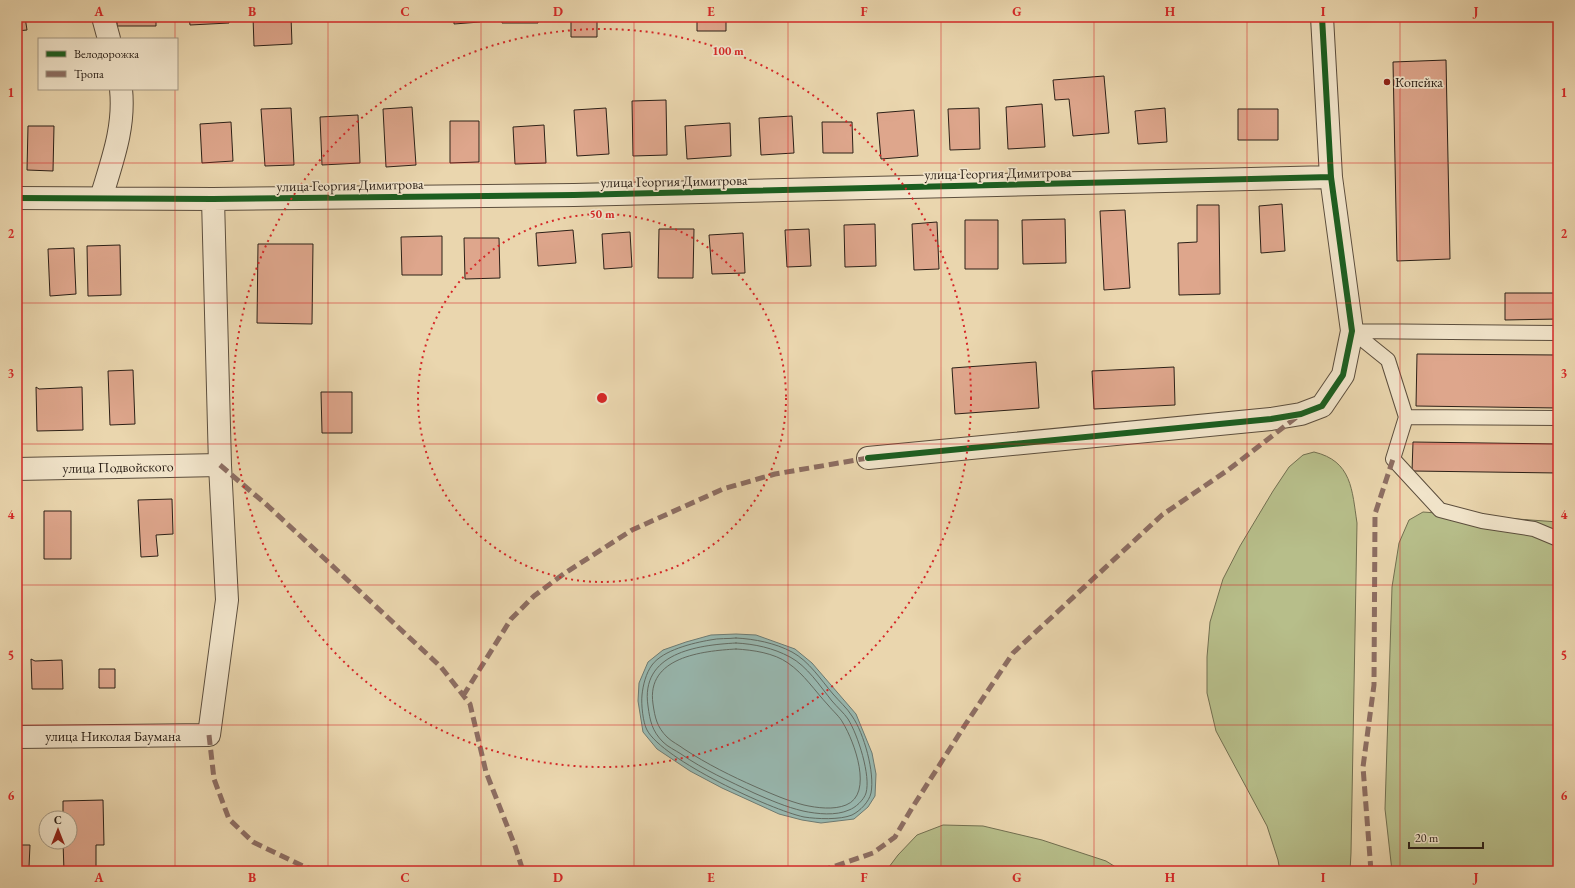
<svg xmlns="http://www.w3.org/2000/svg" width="1575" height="888" font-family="'EB Garamond',serif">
	<rect width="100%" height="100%" fill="#ead6ae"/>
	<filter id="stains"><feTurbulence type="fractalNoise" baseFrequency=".005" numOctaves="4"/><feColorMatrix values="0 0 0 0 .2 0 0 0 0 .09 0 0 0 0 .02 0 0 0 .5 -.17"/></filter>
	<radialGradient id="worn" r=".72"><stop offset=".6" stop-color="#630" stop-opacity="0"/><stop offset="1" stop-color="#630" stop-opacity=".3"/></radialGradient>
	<path fill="#b7be8a" stroke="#726f50" d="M1314 452C1352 461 1352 490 1357 523L1351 853 1350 871H1280L1278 860 1267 826 1216 731 1207 693V657L1210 622 1223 579 1240 546 1273 491 1289 467 1303 455Z
		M1423 512 1558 522V871H1392L1385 809 1392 587 1399 543 1409 520Z
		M943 825 983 826 1042 840 1106 861 1122 871H886L898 855 917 835Z"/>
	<path fill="#98b8b0" stroke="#6d7b73" d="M736 634 756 635 795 649 812 663 856 714 872 753 876 774 875 796 868 807 854 819 821 823 802 820 779 814 722 788 690 771 657 749 643 732 638 701 639 683 648 662 663 650 686 642 711 635Z"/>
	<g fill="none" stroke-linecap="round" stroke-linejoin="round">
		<path stroke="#626c64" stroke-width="1" d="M736 638C755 639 775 643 792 652 809 661 821 680 833 694 839 701 847 708 852 716 864 733 875 773 871 793 869 802 860 811 852 815 840 820 817 819 804 817 771 810 663 760 647 730 643 723 641 704 642 695 643 685 646 673 652 665 663 650 693 643 710 640 719 638 728 639 736 638Z
			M736 643C755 644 773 648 790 657 807 666 820 686 832 701 837 707 844 713 848 719 858 735 871 776 866 793 864 800 855 808 849 810 836 816 817 814 803 811 786 807 770 800 754 793 729 781 704 770 681 754 675 750 668 747 663 742 652 731 650 721 648 706 640 653 697 645 736 643Z
			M736 649C753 650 774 653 788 663 804 674 815 691 828 705 833 711 840 717 843 723 854 741 874 794 846 805 834 810 817 808 804 805 788 801 772 794 756 787 731 776 707 764 684 749 679 745 672 742 667 737 657 727 655 718 653 704 646 657 702 651 736 649Z"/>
	</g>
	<path fill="#dea68c" stroke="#2c2017" d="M17 17H25L27 30 17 31Z
		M117 17H156V26H117Z
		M189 17H229V23L190 25Z
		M253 17H291L292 44 254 46Z
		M381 17H415V20L382 21Z
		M454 17H480V22L454 24Z
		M502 17H538V23H502Z
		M571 17H597V37H571Z
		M697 17H726V31H697Z
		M1446 60 1450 259 1397 261 1393 62Z
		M1104 76 1109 133 1073 136 1069 99 1055 100 1053 80Z
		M666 100 667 155 633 156 632 101Z
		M1042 104 1045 147 1008 149 1006 107Z
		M412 107 416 165 386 167 383 109Z
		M291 108 294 165 265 166 261 109Z
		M606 108 609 154 577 156 574 110Z
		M979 108 980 149 950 150 948 109Z
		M1165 108 1167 142 1138 144 1135 111Z
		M1238 109H1278V140H1238Z
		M914 110 918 156 881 159 877 113Z
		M358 115 360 163 322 165 320 117Z
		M792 116 794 153 761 155 759 118Z
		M450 121H479V162L450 163Z
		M231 122 233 161 202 163 200 124Z
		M822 122H852L853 153H823Z
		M730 123 731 156 687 159 685 126Z
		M544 125 546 163 515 164 513 127Z
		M28 126H54L53 171 27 170Z
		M1282 204 1285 251 1261 253 1259 206Z
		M1197 205H1219L1220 294 1179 295 1178 243 1197 242Z
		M1125 210 1130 288 1104 290 1100 211Z
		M1065 219 1066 263 1023 264 1022 220Z
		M965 220H998V269H965Z
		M937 222 939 269 914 270 912 224Z
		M875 224 876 266 845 267 844 225Z
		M659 229H694L693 278H658Z
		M809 229 811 266 787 267 785 230Z
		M573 230 576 263 538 266 536 233Z
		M630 232 632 267 604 269 602 234Z
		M743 233 745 273 712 274 709 235Z
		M442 236V275H402L401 237Z
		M464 238H499L500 278 465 279Z
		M258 244H313L312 324 257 323Z
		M120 245 121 295 88 296 87 246Z
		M74 248 76 294 50 296 48 249Z
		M1505 293H1558V319L1505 320Z
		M1417 354 1558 355V408L1416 406Z
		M1036 362 1039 408 955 414 952 368Z
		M1174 367 1175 405 1094 409 1092 371Z
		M133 370 135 424 110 425 108 371Z
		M36 387 39 389 82 387 83 430 37 431Z
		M321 392H352V433H322Z
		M1413 442 1558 444V473L1412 471Z
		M172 499 173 534 156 535 158 556 141 557 138 500Z
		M44 511H71V559H44Z
		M17 655 19 695H17Z
		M31 659 35 661 62 660 63 689H32Z
		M99 669H115V688H99Z
		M103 800 104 845H96V871H64L63 842H70V818H63V801Z
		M17 845H30L29 867H17Z"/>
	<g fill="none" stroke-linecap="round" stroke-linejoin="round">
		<defs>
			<path id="service" d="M1352 331 1388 360 1406 417 1393 459 1440 510 1482 521 1534 529 1558 539
				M1352 331 1558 333
				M1406 417 1558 418"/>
			<path id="minor" d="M103 17 109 39
				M17 198 213 199 574 195 1331 177
				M101 198C112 161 125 128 121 89
				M868 458 1271 419 1301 414 1322 406 1343 375 1352 331 1331 177 1322 17
				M17 469 220 465
				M17 737 209 735 227 600 220 465 213 199"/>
		</defs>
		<use href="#service" stroke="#5c4e3d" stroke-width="16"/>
		<use href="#minor" stroke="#5c4e3d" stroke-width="24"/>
		<use href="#service" stroke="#f1e4ca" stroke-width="14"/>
		<use href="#minor" stroke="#f1e4ca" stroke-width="22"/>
		<path stroke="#8d6e63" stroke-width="5" stroke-dasharray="10 5" stroke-linecap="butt" d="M220 465 268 506 441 667 470 704 486 772 515 846 523 871
			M463 696 511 619 534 596 565 573 632 530 723 489 775 474 868 458
			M209 735 214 779 229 819 253 842 305 867 319 871
			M821 871 873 853 895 837 912 808 965 725 1013 653 1162 515 1228 470 1298 416
			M1371 871 1363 767 1374 685 1375 514 1393 459"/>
		<defs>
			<path id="cycleway" d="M17 198 213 199 574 195 1331 177
				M868 458 1271 419 1301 414 1322 406 1343 375 1352 331 1331 177 1322 17"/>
		</defs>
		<use href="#cycleway" stroke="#f1e4ca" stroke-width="8"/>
		<use href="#cycleway" stroke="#1b5e20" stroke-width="6"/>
	</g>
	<path fill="none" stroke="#d62828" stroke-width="1" stroke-opacity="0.55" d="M175 17V39M328 17V871M481 17V871M634 17V871M788 17V871M941 17V871M1094 17V871M1247 17V871M1400 17V871M175 89V871M17 163H1558M17 303H1558M17 444H1558M17 585H1558M17 725H1558"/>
	<g fill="none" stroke="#d62828" stroke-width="2" stroke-dasharray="2 4">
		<circle cx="602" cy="398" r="184"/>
		<circle cx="602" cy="398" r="369"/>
	</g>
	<circle fill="#8f2418" stroke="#f1e4ca" stroke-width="1.5" cx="1387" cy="82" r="4"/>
	<g text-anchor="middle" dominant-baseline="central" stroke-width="3.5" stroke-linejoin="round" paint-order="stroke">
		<g font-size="14" fill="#2c2017" stroke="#f1e4ca" text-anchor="start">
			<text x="1395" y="82">Копейка</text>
		</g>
		<g font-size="14" fill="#2c2017" stroke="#f1e4ca">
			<text transform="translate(998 173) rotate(-1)">улица Георгия Димитрова</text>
			<text transform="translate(674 181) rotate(-1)">улица Георгия Димитрова</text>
			<text transform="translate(350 185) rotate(-1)">улица Георгия Димитрова</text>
			<text transform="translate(118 467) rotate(-1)">улица Подвойского</text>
			<text x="113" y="736">улица Николая Баумана</text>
		</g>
	</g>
	<circle cx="602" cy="398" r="6" fill="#d62828" stroke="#f1e4ca" stroke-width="2"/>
	<g font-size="12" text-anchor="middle" font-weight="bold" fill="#d62828" stroke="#f1e4ca" stroke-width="3.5" stroke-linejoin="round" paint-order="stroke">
		<text x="728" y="55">100 m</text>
		<text x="602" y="218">50 m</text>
	</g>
	<rect width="1575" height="888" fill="none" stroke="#ead6ae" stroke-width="44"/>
	<rect x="38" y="38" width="140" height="52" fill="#f1e4ca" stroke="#a29682"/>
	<rect x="46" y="51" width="20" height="6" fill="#1b5e20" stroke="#a29682"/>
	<text x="74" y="58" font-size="12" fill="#2c2017">Велодорожка</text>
	<rect x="46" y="71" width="20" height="6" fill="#8d6e63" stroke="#a29682"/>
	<text x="74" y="78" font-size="12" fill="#2c2017">Тропа</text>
	<g transform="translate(58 830)"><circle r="19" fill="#f1e4ca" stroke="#a29682"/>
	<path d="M0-3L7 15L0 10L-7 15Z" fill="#8f2418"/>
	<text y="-6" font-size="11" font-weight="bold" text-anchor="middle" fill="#2c2017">С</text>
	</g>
	<path d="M1409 842v6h74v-6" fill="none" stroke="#2c2017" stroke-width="2"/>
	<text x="1415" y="842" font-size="12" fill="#2c2017" stroke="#f1e4ca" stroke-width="3" paint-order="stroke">20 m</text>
	<rect x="22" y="22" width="1531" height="844" fill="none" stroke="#d62828" stroke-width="1.5"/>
	<g font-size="13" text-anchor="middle" font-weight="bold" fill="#d62828">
		<text x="99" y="16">A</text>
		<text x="252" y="16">B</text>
		<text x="405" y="16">C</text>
		<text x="558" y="16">D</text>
		<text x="711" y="16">E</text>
		<text x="864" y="16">F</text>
		<text x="1017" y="16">G</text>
		<text x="1170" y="16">H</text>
		<text x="1323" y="16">I</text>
		<text x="1476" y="16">J</text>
		<text x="11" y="97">1</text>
		<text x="1564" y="97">1</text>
		<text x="11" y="238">2</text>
		<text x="1564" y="238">2</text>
		<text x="11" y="378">3</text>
		<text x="1564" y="378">3</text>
		<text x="11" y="519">4</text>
		<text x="1564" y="519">4</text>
		<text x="11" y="660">5</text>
		<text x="1564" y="660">5</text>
		<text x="11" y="800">6</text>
		<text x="1564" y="800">6</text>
		<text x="99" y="882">A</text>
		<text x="252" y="882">B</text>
		<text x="405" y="882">C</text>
		<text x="558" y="882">D</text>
		<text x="711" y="882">E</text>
		<text x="864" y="882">F</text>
		<text x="1017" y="882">G</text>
		<text x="1170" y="882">H</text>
		<text x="1323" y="882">I</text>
		<text x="1476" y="882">J</text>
	</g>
	<rect width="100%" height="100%" filter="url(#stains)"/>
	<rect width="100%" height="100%" fill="url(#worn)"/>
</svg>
